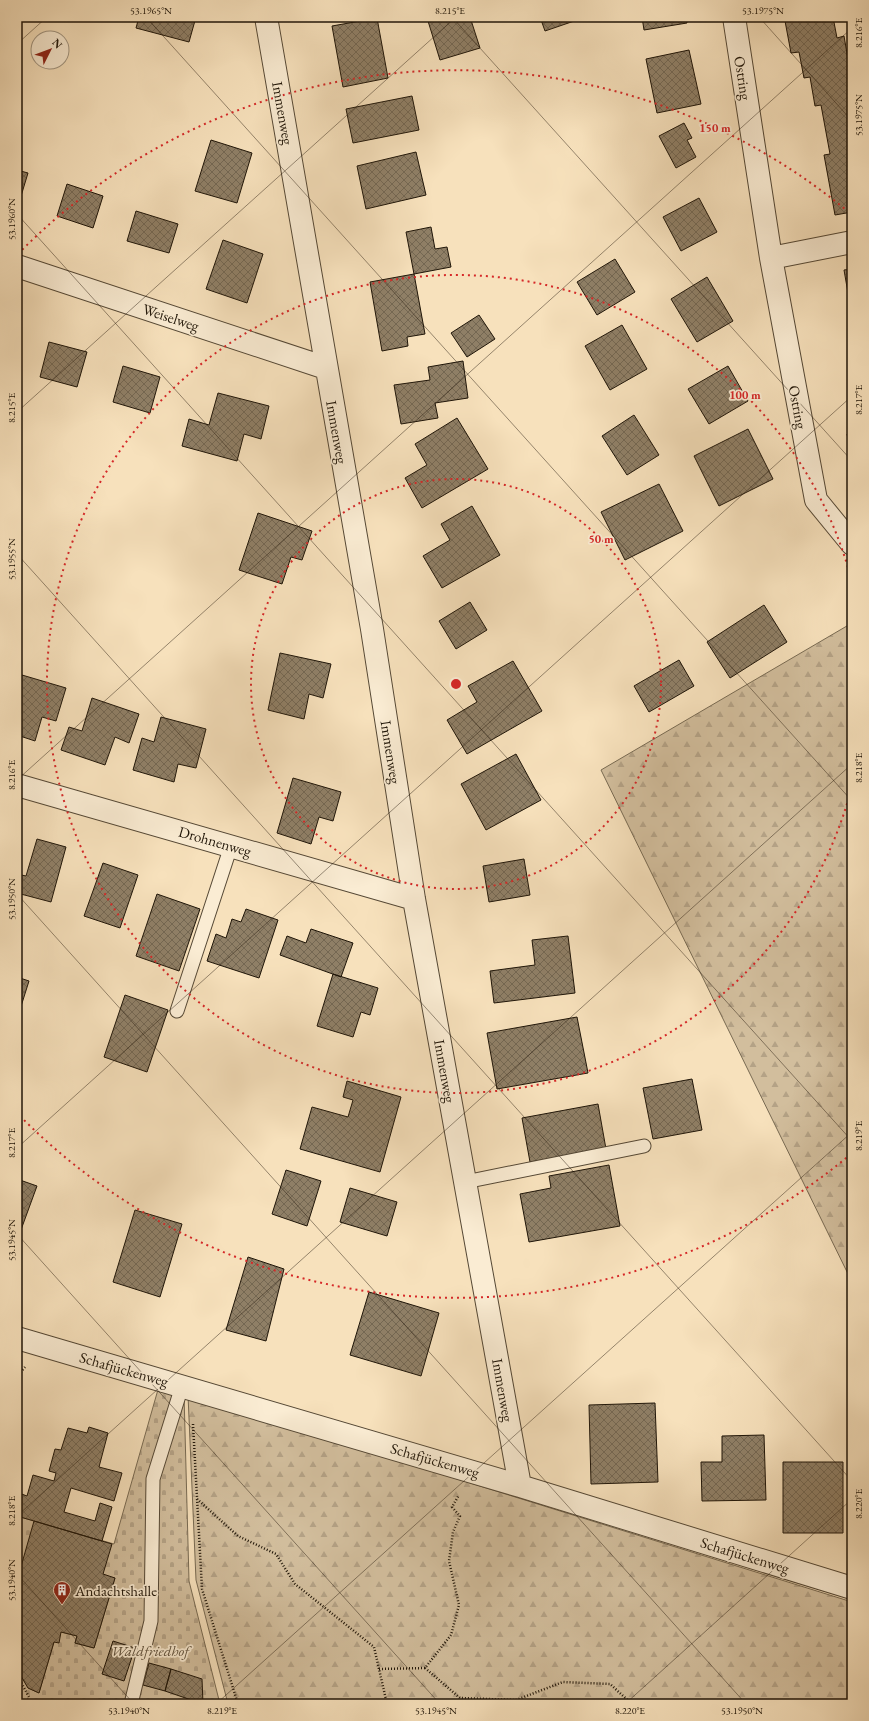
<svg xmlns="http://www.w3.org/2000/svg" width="869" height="1721" font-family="'EB Garamond',serif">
	<defs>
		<pattern id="forest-firs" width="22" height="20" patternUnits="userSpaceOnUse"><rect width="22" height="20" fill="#d2be9d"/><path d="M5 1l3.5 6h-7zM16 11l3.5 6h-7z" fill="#b4a286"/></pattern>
		<pattern id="cemetery-stones" width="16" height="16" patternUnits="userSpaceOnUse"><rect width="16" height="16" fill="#d2be9d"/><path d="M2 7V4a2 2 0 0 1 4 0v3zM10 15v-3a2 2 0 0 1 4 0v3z" fill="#b4a286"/></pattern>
		<pattern id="building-cross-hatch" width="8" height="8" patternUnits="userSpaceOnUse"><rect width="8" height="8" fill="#8f7f66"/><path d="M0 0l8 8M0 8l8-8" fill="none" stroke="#746752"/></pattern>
	</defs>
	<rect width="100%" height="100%" fill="#f7e1bc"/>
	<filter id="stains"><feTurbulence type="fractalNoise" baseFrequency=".005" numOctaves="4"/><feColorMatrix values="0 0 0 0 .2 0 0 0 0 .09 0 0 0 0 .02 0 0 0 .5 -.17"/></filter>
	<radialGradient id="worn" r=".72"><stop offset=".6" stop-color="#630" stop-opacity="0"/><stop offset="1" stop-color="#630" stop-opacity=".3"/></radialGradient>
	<path fill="url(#forest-firs)" stroke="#786a52" d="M852 623V1282L601 770Z
		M188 1395 852 1602V1704H228L196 1580Z"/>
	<path fill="url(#cemetery-stones)" stroke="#786a52" d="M159 1386 184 1394 189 1581 220 1704H17V1669L28 1688 39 1693 54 1642 61 1632 77 1636 75 1643 94 1648 115 1578 20 1570 17 1572V1516L114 1544Z"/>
	<path fill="url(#building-cross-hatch)" stroke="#1f1508" d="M139 17H196L189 42 136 28Z
		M439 17H470L480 48 440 60 428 21Z
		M540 17H583V18L545 31Z
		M642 17H686L687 23 644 30Z
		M805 17H833L837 38 844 36 849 65 852 64V212L835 215 824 155 830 154 821 105 815 106 810 77 804 78 799 52 791 53 785 21Z
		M377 18 388 78 343 87 332 26Z
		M689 50 701 104 657 113 646 59Z
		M412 96 419 130 353 143 346 109Z
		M684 123 692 138 687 140 696 157 676 168 659 136Z
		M211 140 252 153 237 203 195 191Z
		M416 152 426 195 366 209 357 166Z
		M17 170 28 173 18 206H17Z
		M67 184 103 196 93 228 57 216Z
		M699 198 717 232 681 251 663 217Z
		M136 211 178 224 169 253 127 241Z
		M431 227 435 249 447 247 451 267 414 274 406 232Z
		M223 240 263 254 247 303 206 289Z
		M615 259 635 292 597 315 577 282Z
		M852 269V316L844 270Z
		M414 274 425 334 407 337 408 346 382 351 370 282Z
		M707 277 733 321 697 342 671 299Z
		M479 315 495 339 467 357 451 333Z
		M622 325 647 369 610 390 585 346Z
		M49 342 87 352 77 387 40 377Z
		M463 361 468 398 435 403 438 418 401 424 394 385 430 380 428 367Z
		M123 366 160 377 150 413 113 402Z
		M728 366 748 401 709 424 688 389Z
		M218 393 269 406 261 439 244 434 237 461 182 446 189 419 209 425Z
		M634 415 659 455 627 475 602 436Z
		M457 418 488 469 422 508 405 478 427 465 415 444Z
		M748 429 773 479 719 506 694 456Z
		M852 433V460L847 434Z
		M659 484 683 531 625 560 601 512Z
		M472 506 500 555 442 588 423 556 450 540 441 524Z
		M258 513 312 531 302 560 291 557 282 584 239 570Z
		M470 602 487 630 456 649 439 621Z
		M764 605 787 642 730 678 707 642Z
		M280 653 331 664 323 698 309 694 304 719 268 710Z
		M679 660 694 686 649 712 634 686Z
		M513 661 542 711 467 754 447 720 477 702 468 686Z
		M22 675 66 688 56 721 42 717 35 741 17 735V693Z
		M92 698 139 714 129 743 115 737 105 765 61 750 69 727 82 731Z
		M161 717 206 729 196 768 178 764 174 782 133 770 142 738 154 742Z
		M516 754 541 800 486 830 461 784Z
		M293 778 341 792 333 821 319 817 311 844 277 833Z
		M37 839 66 847 51 902 17 893V874L26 876Z
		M524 859 530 895 489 902 483 866Z
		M103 863 138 875 120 928 84 916Z
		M157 894 200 909 179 971 136 956Z
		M246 909 278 920 259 978 207 961 216 934 226 938 232 919 241 922Z
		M311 929 353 943 341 977 280 955 287 936 306 943Z
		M568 936 575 993 494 1003 490 971 535 965 532 940Z
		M333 974 378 988 370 1015 361 1012 353 1037 317 1026Z
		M17 977 29 981 17 1019Z
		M125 995 168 1010 147 1072 104 1057Z
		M577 1017 588 1073 497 1089 487 1033Z
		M692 1079 702 1130 653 1139 643 1088Z
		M347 1081 401 1097 380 1172 300 1149 312 1107 348 1117 353 1100 343 1097Z
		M598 1104 606 1149 530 1162 522 1118Z
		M609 1165 620 1226 529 1242 520 1194 551 1188 549 1176Z
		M286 1170 321 1181 307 1226 272 1214Z
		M17 1179 37 1186 18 1238H17Z
		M350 1188 397 1202 387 1236 340 1222Z
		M135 1210 182 1224 160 1297 113 1282Z
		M248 1257 284 1269 266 1341 226 1330Z
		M369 1292 439 1313 421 1376 350 1355Z
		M655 1403 658 1482 591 1484 589 1405Z
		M89 1427 108 1433 99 1467 122 1473 114 1501 71 1488 64 1512 95 1521 100 1503 112 1507 102 1541 17 1516V1501L19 1493 27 1496 33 1475 54 1481 56 1473 49 1471 55 1449 61 1450 68 1428 87 1433Z
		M764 1435 766 1500 702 1501 701 1462H722V1436Z
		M783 1462H843V1533H783Z
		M34 1521 112 1544 103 1574 115 1578 94 1648 75 1643 77 1636 61 1632 59 1643 54 1642 39 1693 28 1688 17 1669V1572L20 1570Z
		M113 1641 135 1648 124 1681 102 1674Z
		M149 1663 171 1669 165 1691 143 1685Z
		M171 1669 202 1679 203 1704 165 1691Z"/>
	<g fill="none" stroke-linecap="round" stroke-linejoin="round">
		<defs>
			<path id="lane" d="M177 1011 231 846
				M465 1182 644 1146
				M131 1704 151 1621 153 1479 182 1386"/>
			<path id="street" d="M266 17 372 629 414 899 520 1486
				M734 17 771 258 816 500 852 544
				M771 258 852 242
				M17 266 326 368
				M17 785 414 899
				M17 1338 520 1486 852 1588"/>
		</defs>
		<use href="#lane" stroke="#554835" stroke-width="15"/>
		<use href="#street" stroke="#554835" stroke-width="24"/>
		<path stroke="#1f1508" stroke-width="2.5" stroke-dasharray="1 2" stroke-linecap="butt" d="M17 1377 25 1367
			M193 1424 202 1589 238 1704
			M197 1499 238 1536 276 1554 295 1584 374 1647 387 1704
			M425 1668 460 1698 516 1700 563 1682 610 1684 632 1704
			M379 1669 425 1668 451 1635 459 1605 449 1561 453 1532 460 1516 452 1507 459 1495
			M17 1675 29 1697 27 1704"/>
		<use href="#lane" stroke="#faecd3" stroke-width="13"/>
		<use href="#street" stroke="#faecd3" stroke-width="22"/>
	</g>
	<path fill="none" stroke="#1f1508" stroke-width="1" stroke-opacity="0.45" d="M146 17 852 801M452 17 852 461M759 17 852 121M17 44 47 17M17 214 852 1141M17 412 456 17M17 554 852 1481M17 780 852 28M17 894 746 1704M17 1148 852 396M17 1234 440 1704M17 1516 852 764M17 1574 134 1704M216 1704 852 1132M625 1704 852 1499"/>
	<g fill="none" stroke="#d62828" stroke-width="2" stroke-dasharray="2 4">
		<circle cx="456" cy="684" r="205"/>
		<path d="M852 786A409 409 0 1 1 852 582"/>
		<path d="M851 1154A614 614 0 0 1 18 1114M18 254A614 614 0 0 1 851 214"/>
	</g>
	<defs>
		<symbol id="building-pin" viewBox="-11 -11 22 30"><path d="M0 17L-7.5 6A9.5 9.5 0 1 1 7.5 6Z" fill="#8f2418" stroke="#faecd3"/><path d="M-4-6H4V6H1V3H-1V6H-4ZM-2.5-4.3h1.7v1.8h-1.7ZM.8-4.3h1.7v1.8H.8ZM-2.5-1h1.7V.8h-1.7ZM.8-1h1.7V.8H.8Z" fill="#fff"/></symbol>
	</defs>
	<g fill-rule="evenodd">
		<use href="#building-pin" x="52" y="1580" width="20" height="27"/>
	</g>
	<g text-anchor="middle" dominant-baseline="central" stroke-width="3.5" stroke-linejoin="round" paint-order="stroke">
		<g font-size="15" fill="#1f1508" stroke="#faecd3">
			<text transform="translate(743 78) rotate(81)">Ostring</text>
			<text transform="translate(283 113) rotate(80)">Immenweg</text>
			<text transform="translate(171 317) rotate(18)">Weiselweg</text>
			<text transform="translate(798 407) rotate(79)">Ostring</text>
			<text transform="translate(337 432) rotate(80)">Immenweg</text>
			<text transform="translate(391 752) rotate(81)">Immenweg</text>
			<text transform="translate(215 841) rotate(16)">Drohnenweg</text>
			<text transform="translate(445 1071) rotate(80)">Immenweg</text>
			<text transform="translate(124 1369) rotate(16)">Schafjückenweg</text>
			<text transform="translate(503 1390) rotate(80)">Immenweg</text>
			<text transform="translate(435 1460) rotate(16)">Schafjückenweg</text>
			<text transform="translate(745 1555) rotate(17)">Schafjückenweg</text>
		</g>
		<g font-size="15" fill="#1f1508" stroke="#faecd3" text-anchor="start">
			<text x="75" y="1590">Andachtshalle</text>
		</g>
		<g font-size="15" font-style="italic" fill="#5e503c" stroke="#faecd3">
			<text x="150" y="1650">Waldfriedhof</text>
		</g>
	</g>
	<circle cx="456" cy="684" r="6" fill="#d62828" stroke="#faecd3" stroke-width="2"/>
	<g font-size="12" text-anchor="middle" font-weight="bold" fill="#d62828" stroke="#faecd3" stroke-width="3.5" stroke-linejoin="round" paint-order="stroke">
		<text x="715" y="132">150 m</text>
		<text x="745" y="399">100 m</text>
		<text x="601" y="543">50 m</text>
	</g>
	<rect width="869" height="1721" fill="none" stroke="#f7e1bc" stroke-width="44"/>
	<g transform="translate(50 50) rotate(48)"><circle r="19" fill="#faecd3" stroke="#a29682"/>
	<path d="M0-3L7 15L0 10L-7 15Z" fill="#8f2418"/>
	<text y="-6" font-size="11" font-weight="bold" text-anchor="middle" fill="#1f1508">N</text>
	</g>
	<rect x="22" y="22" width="825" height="1677" fill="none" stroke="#1f1508" stroke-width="1.5"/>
	<g font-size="10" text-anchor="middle" fill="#1f1508">
		<text x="151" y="14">53.1965°N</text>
		<text x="450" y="14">8.215°E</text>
		<text x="763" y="14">53.1975°N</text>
		<text transform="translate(858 33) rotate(-90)" y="4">8.216°E</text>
		<text transform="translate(858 115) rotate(-90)" y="4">53.1975°N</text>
		<text transform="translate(11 219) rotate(-90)" y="4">53.1960°N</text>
		<text transform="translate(858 400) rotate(-90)" y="4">8.217°E</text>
		<text transform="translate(11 408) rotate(-90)" y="4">8.215°E</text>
		<text transform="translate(11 559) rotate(-90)" y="4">53.1955°N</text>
		<text transform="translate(858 768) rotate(-90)" y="4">8.218°E</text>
		<text transform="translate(11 775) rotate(-90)" y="4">8.216°E</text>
		<text transform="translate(11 899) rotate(-90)" y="4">53.1950°N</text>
		<text transform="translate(858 1136) rotate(-90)" y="4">8.219°E</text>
		<text transform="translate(11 1143) rotate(-90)" y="4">8.217°E</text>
		<text transform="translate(11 1240) rotate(-90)" y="4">53.1945°N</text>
		<text transform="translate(858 1504) rotate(-90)" y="4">8.220°E</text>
		<text transform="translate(11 1511) rotate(-90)" y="4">8.218°E</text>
		<text transform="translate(11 1580) rotate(-90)" y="4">53.1940°N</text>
		<text x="129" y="1714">53.1940°N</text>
		<text x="222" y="1714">8.219°E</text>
		<text x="436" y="1714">53.1945°N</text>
		<text x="630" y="1714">8.220°E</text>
		<text x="742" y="1714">53.1950°N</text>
	</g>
	<rect width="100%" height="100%" filter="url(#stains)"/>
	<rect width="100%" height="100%" fill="url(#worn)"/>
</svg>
